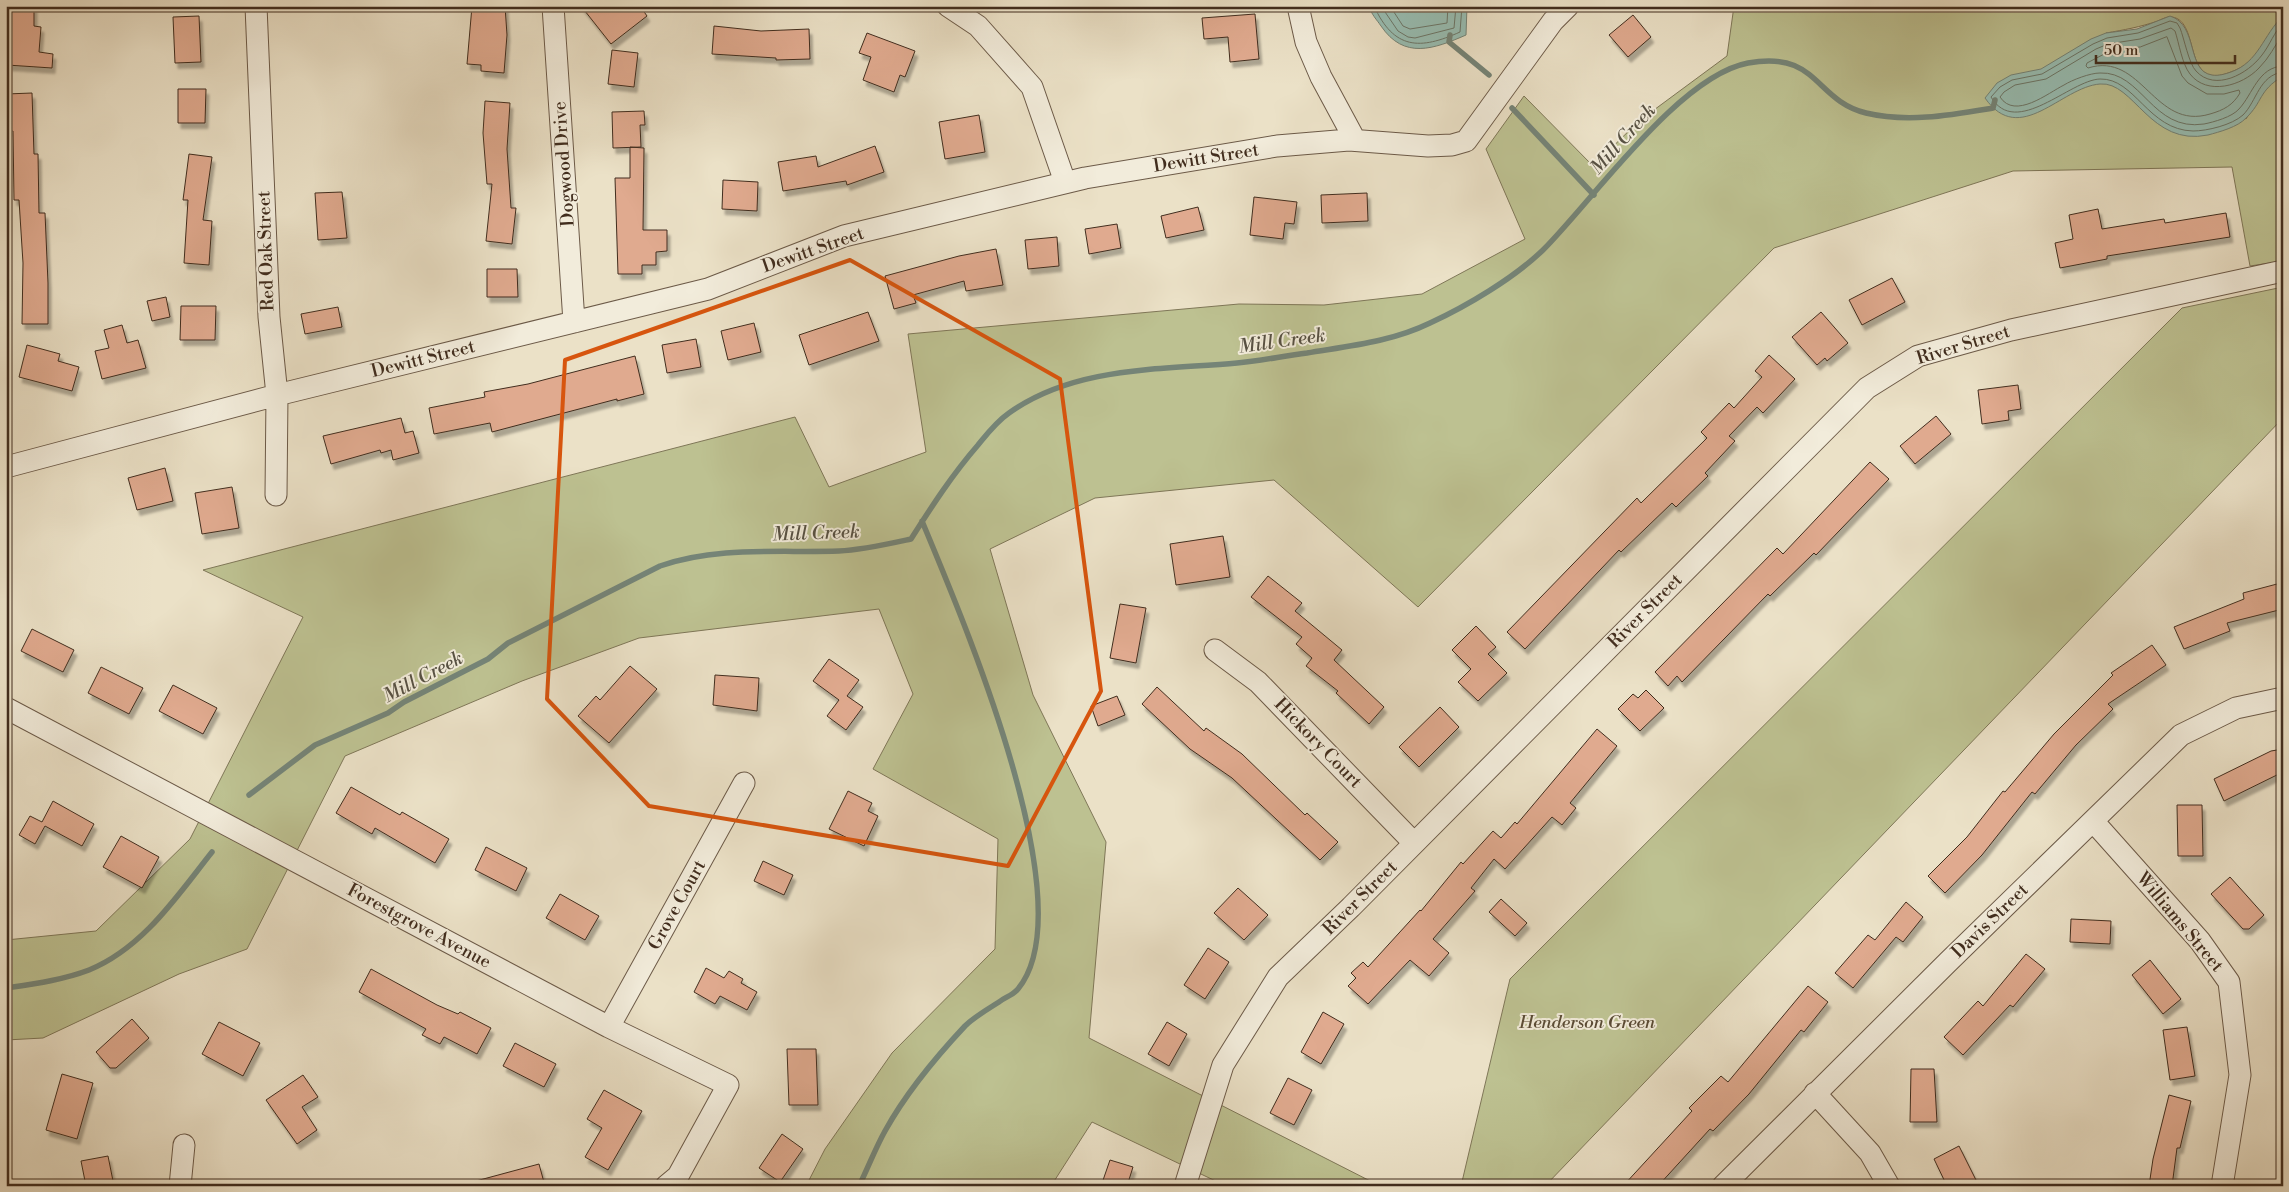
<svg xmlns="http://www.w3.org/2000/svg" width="2289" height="1192" font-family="'Libre Bodoni',serif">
	<defs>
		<filter id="shadow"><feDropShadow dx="3" dy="5.5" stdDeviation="1" flood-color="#0004"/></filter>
	</defs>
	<rect width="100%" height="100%" fill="#ebe1c7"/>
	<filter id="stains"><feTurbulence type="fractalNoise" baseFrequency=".004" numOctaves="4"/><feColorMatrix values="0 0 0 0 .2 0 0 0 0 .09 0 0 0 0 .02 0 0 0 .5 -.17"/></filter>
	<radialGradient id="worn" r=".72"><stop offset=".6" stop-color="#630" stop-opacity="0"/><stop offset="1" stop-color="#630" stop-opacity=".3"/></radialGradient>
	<path fill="#bdc191" stroke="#7f7758" d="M1734 6H2283V16C2269 30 2264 50 2249 62 2242 68 2236 70 2228 73 2182 90 2201 21 2172 17 2168 16 2162 19 2158 21 2140 27 2124 30 2106 33L2246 119 2268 85 2283 76V261L2250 266 2232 167 2013 171 1774 248 1418 607 1274 480 1095 498 990 549 1033 695 1106 842 1089 1038 1380 1186H1226L1092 1122 1051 1186H806L825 1149 892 1053 995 949 998 839 873 769 913 694 879 609 639 638 522 681 345 756 247 949 179 974 43 1038 6 1040V940L96 931 190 839 303 617 203 570 795 417 829 487 926 452 908 334 1239 304 1324 305 1422 294 1525 239 1486 149 1524 96 1593 166 1639 121 1727 56Z
		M2283 287V418L1545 1186H1461L1510 979 2182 308Z"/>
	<path fill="#98beb3" stroke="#758477" d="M1369 6H1467L1466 35C1434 49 1404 60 1381 26 1377 20 1371 14 1369 6Z
		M2170 16C2199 25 2186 71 2212 75 2219 76 2225 74 2231 72 2259 62 2263 35 2283 16V76C2258 91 2263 102 2246 118 2238 127 2219 132 2208 135 2150 147 2134 81 2100 84 2061 87 2020 148 1985 98L1997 83 2011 75 2041 69 2091 39 2106 33 2137 29Z"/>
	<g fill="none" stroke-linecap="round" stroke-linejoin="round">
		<path stroke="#6c7668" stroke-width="1" d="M1374 6C1394 50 1420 50 1460 32L1462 6
			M1381 6 1398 31 1408 37 1415 38 1454 28 1456 6
			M1390 6 1403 26 1410 29 1447 23 1448 6
			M2283 23C2274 32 2270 45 2262 55 2248 74 2215 92 2196 71 2189 64 2184 38 2180 28L2177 23 2170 21 2138 33 2107 38 2093 44 2042 74 2012 80 2000 87 1991 97C2016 139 2070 80 2100 79 2135 78 2148 130 2193 131 2207 131 2232 125 2243 115 2257 101 2259 75 2283 72
			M2283 33C2275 46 2269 58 2259 68 2242 86 2207 96 2190 74 2182 64 2179 43 2175 31L2171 28 2140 39 2108 44 2096 49 2046 79 2015 85 2004 92 2000 97C2015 120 2048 93 2064 85 2072 80 2090 73 2100 73 2142 71 2152 132 2204 124 2214 122 2232 117 2239 109 2253 94 2258 67 2283 66
			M2167 37 2182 76 2188 83 2207 94H2224L2239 90 2240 93C2233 105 2224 110 2210 114 2154 131 2142 51 2088 68L2086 66 2087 63 2110 51 2140 47Z"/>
		<path stroke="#758477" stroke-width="5.5" d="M1450 35 1449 42 1489 75
			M1512 108 1594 195
			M249 795 315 745 388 713 404 702 488 659 508 643 660 566C717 546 779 553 839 551 862 550 888 544 911 539 932 506 952 475 978 445 987 434 996 422 1009 413 1075 366 1160 370 1237 363 1260 361 1283 356 1307 353 1349 346 1391 342 1430 323 1467 306 1514 278 1543 250 1594 199 1679 76 1748 63 1818 50 1814 100 1866 113 1908 123 1951 115 1993 108L1995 100
			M6 988C33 984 63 980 89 970 143 948 177 896 212 852
			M859 1186C868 1168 875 1149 885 1131 906 1093 935 1058 965 1026 974 1017 988 1009 999 1002 1005 997 1012 996 1018 989 1087 905 960 613 922 521"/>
	</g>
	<path fill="#e0aa8f" stroke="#412d1e" filter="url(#shadow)" d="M9 6H34V26L41 27 39 52 53 54 52 68 7 65Z
		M472 6H505L507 35 504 73 481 71V65L467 64Z
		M581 6H640L647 16 611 44Z
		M1255 14 1259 59 1230 62 1228 37 1204 39 1202 18Z
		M1633 15 1651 37 1628 57 1609 35Z
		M199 16 201 62 175 63 173 17Z
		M714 26 761 31 809 29 810 59 776 60V58L712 54Z
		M867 33 915 51 905 77 900 75 894 92 863 80 871 57 859 53Z
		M612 50 638 53 634 87 608 84Z
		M178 89H206L205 123H178Z
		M32 93 34 154H38L39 213H45L48 283V324H22L23 263 19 200H14L13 131H7L6 94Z
		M485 101 510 103 507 149 511 208H516L512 244 486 241 492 184H487L483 133Z
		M644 111 645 125H640L641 147 613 148 612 112Z
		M979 115 985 152 945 159 939 122Z
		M875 146 884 172 847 185 846 181 783 191 778 162 816 156 818 167Z
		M630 147 644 148 643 230H667V251L656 252V265H642V274H618L615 178H630Z
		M189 154 212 157 203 220 212 221 209 265 184 263 188 200H183Z
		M723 180 758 182 757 211 722 209Z
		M342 192 347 238 318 240 315 193Z
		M1367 193 1368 221 1322 223 1321 195Z
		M1254 197 1297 202 1294 224 1285 223 1283 239 1250 235Z
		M1198 207 1204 230 1166 238 1161 216Z
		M2098 209 2102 229 2164 219 2165 223 2226 213 2230 237 2107 256V259L2060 268 2055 243 2073 239 2069 215Z
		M1117 224 1121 248 1089 254 1085 229Z
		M1057 237 1059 266 1028 269 1025 240Z
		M996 249 1003 285 966 291 964 281 913 295 916 303 894 309 885 276 959 256Z
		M487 269H517L518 297H487Z
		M1892 278 1905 302 1862 325 1849 300Z
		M166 297 170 317 152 321 147 301Z
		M181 306H216L215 340H180Z
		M338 307 342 327 305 334 301 314Z
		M868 312 879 341 809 365 799 335Z
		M1821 312 1848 343 1827 361 1825 358 1817 365 1792 337Z
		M754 323 761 352 728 360 721 331Z
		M122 325 127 343 138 340 146 368 102 379 95 351 109 348 104 330Z
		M696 339 701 367 667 373 662 345Z
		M27 345 60 354 58 361 79 367 72 391 19 377Z
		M1769 355 1795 379 1763 413 1757 407 1729 436 1735 441 1705 473 1708 476 1676 507 1672 503 1621 552 1619 550 1525 649 1507 632 1637 498 1641 503 1707 438 1701 432 1729 403 1734 408 1762 377 1755 371Z
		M635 356 644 394 617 401V399L492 432 490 423 434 434 429 408 485 397 484 392 528 384Z
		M2018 385 2021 409 2008 411 2009 420 1982 424 1978 390Z
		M1936 416 1951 434 1915 464 1900 446Z
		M401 418 405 433 413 431 419 453 393 460 391 450 381 453 380 450 331 464 323 436Z
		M1870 462 1889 479 1816 555 1814 553 1770 596 1768 594 1682 682 1677 676 1668 686 1655 672 1777 548 1783 554Z
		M165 468 173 501 137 510 128 478Z
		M232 487 239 528 202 534 195 493Z
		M1223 536 1230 577 1176 585 1170 544Z
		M1268 576 1302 603 1295 611 1342 650 1334 660 1384 707 1369 724 1336 693 1338 691 1306 666 1312 658 1296 644 1302 637 1251 597Z
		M2277 584 2283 609 2227 623 2230 631 2184 649 2174 627 2244 599 2243 593Z
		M1120 604 1146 608 1136 663 1110 658Z
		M1476 626 1496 647 1488 654 1507 673 1478 701 1458 682 1471 669 1452 650Z
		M32 629 74 650 63 672 21 651Z
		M2152 645 2166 665 2108 704 2113 709 2076 745 2035 794 2032 792 1982 855 1945 893 1928 876 1967 837 2003 791 2005 792 2054 734 2113 675 2111 673Z
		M829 659 859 680 847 696 863 707 846 730 827 716 839 700 813 681Z
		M630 666 657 689 609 743 578 716 596 696 600 700Z
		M101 667 143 688 129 714 88 693Z
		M715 675 759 678 757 711 713 705Z
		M173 685 217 708 203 734 159 711Z
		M1157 687 1204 731 1206 728 1242 754 1305 815 1307 813 1338 842 1320 860 1232 778 1190 749 1142 704Z
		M1646 690 1664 708 1640 731 1618 709 1633 694 1638 698Z
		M1117 696 1125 715 1098 726 1091 706Z
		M1440 707 1459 727 1419 767 1399 747Z
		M1597 729 1617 746 1570 803 1576 808 1562 825 1552 817 1505 869 1494 859 1471 888 1475 891 1433 939 1449 953 1429 976 1410 960 1368 1004 1348 986 1356 978 1351 973 1363 962 1368 967 1420 910 1421 911 1461 862 1463 864 1493 831 1501 838 1515 822 1517 824Z
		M2283 749V772L2224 801 2214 779 2271 751Z
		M351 787 400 815 402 812 449 839 435 863 375 828 372 834 336 813Z
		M848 791 872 803 868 811 878 816 864 846 829 829Z
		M53 801 94 824 82 846 45 826 35 844 19 835 30 816 42 822Z
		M2177 805H2202L2203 856H2178Z
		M121 836 159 857 142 888 103 867Z
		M486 847 527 868 516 891 475 870Z
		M763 861 793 875 784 895 754 881Z
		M2230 877 2264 915 2249 929H2243L2211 894Z
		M1238 888 1268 915 1244 940 1214 913Z
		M560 894 599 916 585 940 546 918Z
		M1501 899 1527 923 1515 936 1489 912Z
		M1906 902 1923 917 1903 942 1896 937 1853 988 1835 973 1868 935 1875 940Z
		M2071 919 2111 921 2110 944 2070 942Z
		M1208 948 1229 962 1205 999 1184 985Z
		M2026 954 2045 969 2013 1007 2010 1005 1963 1055 1944 1037 1978 1001 1983 1006Z
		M2150 960 2181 999 2163 1014 2132 975Z
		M706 968 724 978 729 971 743 979 741 983 757 992 747 1010 720 996 715 1004 694 992Z
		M371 969 437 1005 458 1014 460 1012 491 1028 477 1054 444 1037 440 1044 422 1035 426 1029 359 992Z
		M1808 986 1828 1002 1804 1032 1801 1030 1749 1094 1713 1131 1710 1129 1658 1186H1623L1692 1111 1689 1108 1721 1076 1728 1082Z
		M1323 1012 1344 1024 1321 1064 1301 1052Z
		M132 1019 149 1038 116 1068H110L96 1052Z
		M219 1022 260 1043 243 1076 202 1054Z
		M1167 1022 1187 1034 1169 1066 1148 1054Z
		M2187 1027 2195 1076 2170 1080 2163 1030Z
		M515 1043 556 1064 544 1087 503 1066Z
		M787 1049H816L818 1105H789Z
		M1911 1069H1934L1937 1122H1910Z
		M62 1074 93 1083 77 1139 46 1130Z
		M303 1075 318 1097 302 1107 317 1130 297 1144 266 1100Z
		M1288 1078 1312 1090 1294 1125 1270 1113Z
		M604 1090 642 1111 608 1170 585 1157 602 1128 587 1119Z
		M2169 1095 2191 1101 2180 1148H2177L2172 1186H2149L2153 1159Z
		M782 1134 803 1149 780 1182 759 1168Z
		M1959 1146 1979 1186H1947L1934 1159Z
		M108 1156 114 1186H86L81 1161Z
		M1110 1160 1133 1167 1127 1186H1101Z
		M539 1164 545 1186H476V1181Z"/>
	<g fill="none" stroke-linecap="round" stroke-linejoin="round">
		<defs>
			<path id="minor" d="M256 6 269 317 277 395 276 495
				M553 6 574 322
				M948 6 978 26 1032 87 1065 182
				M1298 6 1306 42 1321 77 1355 140
				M6 467 277 395 708 289 844 236 1085 178 1277 146 1349 140 1428 146 1452 145 1466 141 1553 21 1568 6
				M1215 650 1258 682 1414 843
				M6 708 609 1027 728 1085 678 1176 666 1186
				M2093 821 2200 941 2229 982 2240 1075 2222 1186
				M609 1027 744 783
				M1815 1093 1870 1153 1889 1186
				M180 1186 184 1145
				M1185 1186 1223 1065 1278 977 1351 907 1867 388 1918 356 2011 330 2283 271
				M1723 1186 1948 962 2181 735 2236 708 2283 698"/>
		</defs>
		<use href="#minor" stroke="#6c5a48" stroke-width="23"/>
		<use href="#minor" stroke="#f2ecdb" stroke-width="21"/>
	</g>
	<path fill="none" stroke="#d7550e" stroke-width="4" stroke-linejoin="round" d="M850 260 1060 379 1101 691 1008 866 649 806 547 699 565 360Z"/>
	<g text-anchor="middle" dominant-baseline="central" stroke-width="4" stroke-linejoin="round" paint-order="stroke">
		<g font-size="18" fill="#412d1e" stroke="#f2ecdb">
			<text transform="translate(1206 158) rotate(-9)">Dewitt Street</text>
			<text transform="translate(564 164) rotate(-94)">Dogwood Drive</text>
			<text transform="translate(813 250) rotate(-19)">Dewitt Street</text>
			<text transform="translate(266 251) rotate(-92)">Red Oak Street</text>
			<text transform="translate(1963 345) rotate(-17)">River Street</text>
			<text transform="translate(423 359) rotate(-14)">Dewitt Street</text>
			<text transform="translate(1645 611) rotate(-45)">River Street</text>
			<text transform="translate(1318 743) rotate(46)">Hickory Court</text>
			<text transform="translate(1360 898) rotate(-45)">River Street</text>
			<text transform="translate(677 905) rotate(-61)">Grove Court</text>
			<text transform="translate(1990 921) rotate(-44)">Davis Street</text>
			<text transform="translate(2180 922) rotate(50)">Williams Street</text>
			<text transform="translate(419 926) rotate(28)">Forestgrove Avenue</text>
		</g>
		<g font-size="18" font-style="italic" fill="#5a4b35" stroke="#f2ecdb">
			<text x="1587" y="1022">Henderson Green</text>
		</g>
		<g font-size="19" font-style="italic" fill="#575143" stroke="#f2ecdb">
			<text transform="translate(1623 139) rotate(-48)">Mill Creek</text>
			<text transform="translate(1282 341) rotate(-8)">Mill Creek</text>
			<text transform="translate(816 533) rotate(-2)">Mill Creek</text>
			<text transform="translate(423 677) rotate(-28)">Mill Creek</text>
		</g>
	</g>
	<rect width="2289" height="1192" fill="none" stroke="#ebe1c7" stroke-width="25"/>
	<rect x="8" y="8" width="2274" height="1177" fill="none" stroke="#412d1e" stroke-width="2.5"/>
	<rect x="12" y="12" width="2264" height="1167" fill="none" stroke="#412d1e"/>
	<path d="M2096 55v8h139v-8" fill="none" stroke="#412d1e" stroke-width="2.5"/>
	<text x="2104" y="55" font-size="15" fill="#412d1e" stroke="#f2ecdb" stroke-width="4" paint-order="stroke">50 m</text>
	<rect width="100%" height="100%" filter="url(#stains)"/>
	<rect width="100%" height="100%" fill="url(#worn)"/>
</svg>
